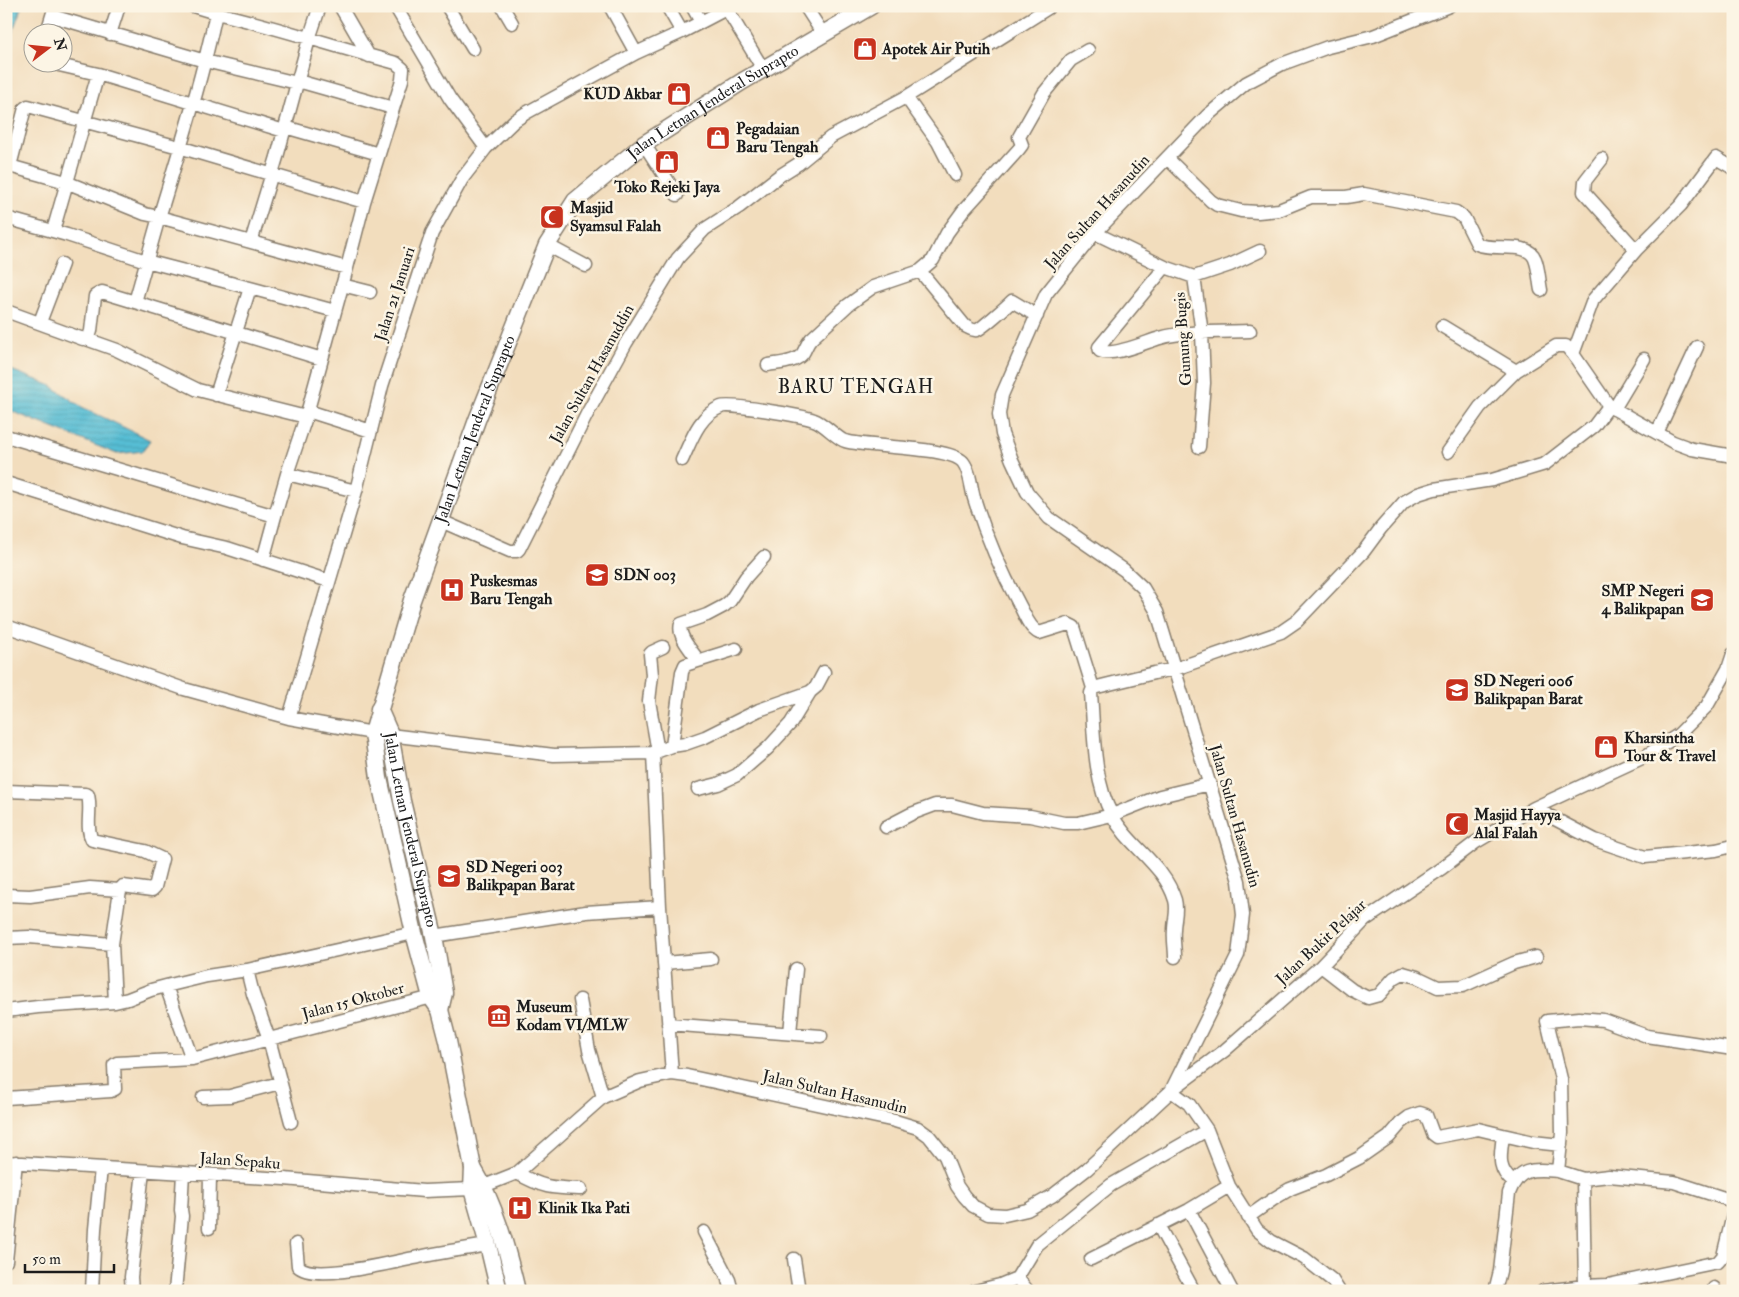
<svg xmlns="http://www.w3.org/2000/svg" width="1739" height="1297" font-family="'IM FELL Double Pica',serif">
	<defs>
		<pattern id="water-rules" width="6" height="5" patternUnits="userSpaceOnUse" patternTransform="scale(1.25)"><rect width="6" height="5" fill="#56bdd4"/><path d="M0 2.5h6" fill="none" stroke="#4aa2b5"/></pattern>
	</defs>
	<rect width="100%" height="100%" fill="#fcf5e5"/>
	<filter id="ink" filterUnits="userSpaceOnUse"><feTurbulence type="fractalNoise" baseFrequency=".02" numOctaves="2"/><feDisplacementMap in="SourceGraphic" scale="10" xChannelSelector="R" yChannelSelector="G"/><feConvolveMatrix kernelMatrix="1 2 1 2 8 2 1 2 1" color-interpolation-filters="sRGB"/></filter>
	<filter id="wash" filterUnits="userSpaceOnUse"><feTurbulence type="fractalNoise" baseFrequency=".0096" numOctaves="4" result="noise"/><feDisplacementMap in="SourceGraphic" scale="20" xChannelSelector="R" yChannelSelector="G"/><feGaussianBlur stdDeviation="1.12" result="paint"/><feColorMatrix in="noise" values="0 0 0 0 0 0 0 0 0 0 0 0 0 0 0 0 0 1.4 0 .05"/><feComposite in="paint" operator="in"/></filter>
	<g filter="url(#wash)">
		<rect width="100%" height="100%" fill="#f2ddbd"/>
		<path fill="url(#water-rules)" stroke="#396c78" d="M6 6H22L6 49Z
			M6 368 50 385 82 407 150 440 143 451 117 454 6 409Z"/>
	</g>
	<g filter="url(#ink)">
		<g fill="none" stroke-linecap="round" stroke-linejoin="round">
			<defs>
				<path id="minor" d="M193 6 216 13 218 6
					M340 6 369 56
					M395 6 450 99 486 148
					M447 6 473 49
					M502 6 512 23
					M610 6 636 53
					M667 6 682 32
					M692 6 701 22
					M725 6 763 69
					M805 6 823 34
					M52 16 205 61 297 83
					M47 32 55 6
					M110 34 119 6
					M46 62 98 74
					M298 81 393 108
					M906 97 938 142 955 175
					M285 127 379 154
					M644 144 677 195
					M1167 158 1211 201 1217 205 1241 211 1258 212 1279 210 1311 197H1346L1364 194 1456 212 1464 218 1477 244C1493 252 1528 240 1535 259 1539 269 1539 281 1541 290
					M1602 159 1585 181 1584 192 1636 250
					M6 165 66 182 145 214 159 217 347 268 364 202 402 80 403 69 396 63C336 47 277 27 216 13 202 79 181 145 161 211L159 217 135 302 102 292 95 296 91 331 89 337 83 339 6 311
					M10 166 25 108 28 106 179 147 364 202
					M1733 168 1716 158 1681 205 1636 250 1593 300 1573 354 1609 406 1673 442 1692 449 1733 456
					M6 218 67 235 146 261 250 288 216 395
					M53 231 98 74 284 131
					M1095 233 1165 267 1194 277 1202 333 1204 383 1199 447
					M251 242 277 157 309 39 320 6
					M547 245 586 266
					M1165 267 1099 347 1100 351C1113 357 1146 342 1160 338 1184 331 1224 332 1250 331
					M920 271 965 326C969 328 973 331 977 330 981 329 1007 306 1012 301L1037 316
					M1194 277 1230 265 1260 251
					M342 285 370 292
					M250 288 335 311
					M135 302 322 359
					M40 322 62 264
					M1442 326 1516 371
					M86 339 117 350 198 390 306 417 287 474 356 491
					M768 365C778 363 797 363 803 353 806 348 806 345 811 339L848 305 873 287 920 271 933 260 947 233 963 211 1019 149 1022 145 1019 137 1044 93 1071 60 1088 50
					M1614 409 1644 359
					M308 411 371 431
					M306 417 347 268
					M1657 433 1697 347
					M6 436 275 516 263 560
					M1448 452 1480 407 1516 371 1556 346H1566L1573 354
					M682 460C691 441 699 415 721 407 729 403 803 416 814 420 824 423 837 439 845 441 869 448 949 446 963 462 970 471 971 487 974 498 986 536 1001 571 1020 606 1025 615 1029 628 1039 633L1068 624 1074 627 1093 688
					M6 483 182 538 227 548 329 581
					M275 516 287 474
					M441 521 510 551H517L519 549 587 414 626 343 678 258 705 229 739 207 779 176 798 164 831 137 906 97 1048 8
					M6 626 184 689 289 718 373 733 554 755 653 753 660 907 672 1074
					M698 660C692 651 677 636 681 624L707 615 724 606 730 601 746 577 764 557
					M289 718 356 491 382 386 432 233 462 179 486 148 514 121 526 113 636 53 682 32 726 9
					M672 746 682 672 685 665 736 649
					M658 752 649 701 652 675 650 654 652 652 663 647
					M653 753 672 746 685 744 705 737 759 710 810 692 816 687 824 672
					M698 789 718 784 737 775 768 748 791 723 810 692
					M6 791 85 794 88 795C92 810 85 827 92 840L145 851 162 859 155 887 152 890 123 886 120 890 112 944 115 1002
					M1534 808 1595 840 1645 857 1716 850 1733 846
					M886 827 911 814 935 805H952L983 813 1030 816 1064 823H1078L1112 815 1160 796 1210 784
					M6 895 30 896 90 888 120 890
					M434 936 586 912 660 907
					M6 938 29 937 112 944
					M1175 957C1175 948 1173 939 1174 930 1174 920 1178 911 1175 900 1164 864 1129 847 1112 815 1093 780 1094 732 1091 693L1093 688 1154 673 1175 669 1281 632 1297 621 1364 551 1381 528 1404 502 1418 494 1434 489 1492 480 1545 464 1594 426 1609 406
					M664 963 711 959
					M1321 966 1352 990 1368 998 1379 995 1394 978 1403 973 1417 977 1438 987 1463 986 1514 963 1536 957
					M247 970 414 933
					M166 986 192 1059
					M580 1000 589 1050 603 1097
					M6 1011 38 1007 115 1002 128 999 151 990 166 986 207 976 247 970 253 994 269 1039 291 1122
					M668 1024 821 1036
					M790 1033 796 969
					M1733 1049 1647 1036 1603 1020 1579 1018 1547 1021 1561 1079 1562 1133 1558 1171 1583 1179 1609 1176 1674 1182 1730 1200 1733 1205
					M1173 1089 1224 1051 1321 966 1365 920 1442 868 1476 842 1534 808 1644 757 1678 735 1707 706 1728 669 1733 654
					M1171 1091 1189 1104 1207 1130 1229 1186 1257 1230 1271 1241 1304 1258 1332 1280 1339 1291
					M203 1097 230 1096 280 1083
					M6 1098 111 1091 115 1089 114 1065 117 1063 192 1059 440 995
					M1503 1135 1533 1142 1561 1145
					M6 1162 284 1179 424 1191 472 1189 484 1186 517 1173 603 1097 640 1081 672 1074 687 1076 895 1121 918 1128 929 1136 945 1156 957 1186 964 1196 973 1206 988 1214 1005 1215 1027 1210 1052 1196 1087 1169 1171 1091 1238 955 1243 915 1239 881 1157 612 1143 588 1124 570 1049 518 1027 492 1012 460 1002 434 999 414 1002 395 1046 294 1095 233 1208 115 1246 83 1282 64 1328 47 1373 36 1449 6
					M517 1173C543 1188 552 1188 581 1189
					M1189 1210 1232 1291
					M1248 1217 1275 1198 1290 1189 1326 1175 1359 1158 1389 1137 1401 1123 1409 1117 1420 1113 1426 1115 1433 1134 1437 1137 1478 1129 1503 1135C1501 1155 1496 1168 1513 1182
					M1158 1225 1194 1291
					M209 1228 210 1175
					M704 1232 729 1280 732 1291
					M296 1244 298 1266C314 1283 397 1261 419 1257 442 1252 465 1249 488 1245
					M794 1259 799 1291
					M1091 1259 1189 1210 1229 1186
					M6 1261 16 1162
					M1017 1278 1037 1245 1111 1185 1207 1130
					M1017 1278 1028 1291
					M1585 1286 1608 1285 1718 1262 1723 1256 1733 1215
					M1714 1288 1715 1291
					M92 1291 95 1229 101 1168
					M132 1291 131 1277 143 1171
					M175 1291 182 1216 181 1210 183 1173
					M975 1291 1000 1285 1017 1278
					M1495 1291 1500 1271 1509 1193C1519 1167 1533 1169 1558 1171
					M1543 1291 1585 1286 1583 1179"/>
				<g id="major">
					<path id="s1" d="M379 709 390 734 402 801 434 936 444 993 440 1010"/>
					<path d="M473 1168C495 1204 507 1249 517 1291"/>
					<path id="s2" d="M499 1291 488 1245 472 1189 473 1168 448 1041 440 1010 431 997 414 933 379 778 373 733 412 600 477 420 547 245 575 201 644 144 743 81 871 6"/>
				</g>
			</defs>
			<use href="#minor" stroke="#877c6c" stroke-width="15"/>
			<use href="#major" stroke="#877c6c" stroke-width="19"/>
			<use href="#minor" stroke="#fff" stroke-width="12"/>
			<use href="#major" stroke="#fff" stroke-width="16"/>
		</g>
	</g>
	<defs>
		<symbol id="shop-square" viewBox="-11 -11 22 22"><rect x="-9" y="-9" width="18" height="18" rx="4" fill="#c8321e" stroke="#fcf5e5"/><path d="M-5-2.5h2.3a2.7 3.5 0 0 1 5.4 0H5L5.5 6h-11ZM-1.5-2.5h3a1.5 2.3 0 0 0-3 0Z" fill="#fff"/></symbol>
		<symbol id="mosque-square" viewBox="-11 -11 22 22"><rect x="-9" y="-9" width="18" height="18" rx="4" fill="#c8321e" stroke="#fcf5e5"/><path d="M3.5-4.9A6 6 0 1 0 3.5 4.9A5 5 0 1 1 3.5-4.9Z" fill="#fff"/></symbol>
		<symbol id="school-square" viewBox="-11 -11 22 22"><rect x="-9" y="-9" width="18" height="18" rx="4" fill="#c8321e" stroke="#fcf5e5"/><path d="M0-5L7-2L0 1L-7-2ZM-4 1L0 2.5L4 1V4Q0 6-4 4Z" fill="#fff"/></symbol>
		<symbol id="hospital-square" viewBox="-11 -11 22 22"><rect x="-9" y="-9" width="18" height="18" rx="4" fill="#c8321e" stroke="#fcf5e5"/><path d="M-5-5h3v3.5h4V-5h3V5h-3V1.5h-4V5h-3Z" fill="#fff"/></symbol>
		<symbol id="museum-square" viewBox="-11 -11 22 22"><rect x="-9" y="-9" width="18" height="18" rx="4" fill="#c8321e" stroke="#fcf5e5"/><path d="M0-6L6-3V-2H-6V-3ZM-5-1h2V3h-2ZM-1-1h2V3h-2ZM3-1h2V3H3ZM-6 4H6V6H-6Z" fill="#fff"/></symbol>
	</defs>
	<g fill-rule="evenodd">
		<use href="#shop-square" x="851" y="35" width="28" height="28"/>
		<use href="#shop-square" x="665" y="80" width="28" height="28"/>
		<use href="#shop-square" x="704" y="124" width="28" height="28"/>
		<use href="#shop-square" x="653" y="148" width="28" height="28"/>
		<use href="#mosque-square" x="538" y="203" width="28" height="28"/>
		<use href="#school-square" x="583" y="561" width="28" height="28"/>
		<use href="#hospital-square" x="438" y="576" width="28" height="28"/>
		<use href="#school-square" x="1688" y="586" width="28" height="28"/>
		<use href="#school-square" x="1443" y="676" width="28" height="28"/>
		<use href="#shop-square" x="1592" y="733" width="28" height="28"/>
		<use href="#mosque-square" x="1443" y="810" width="28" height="28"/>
		<use href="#school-square" x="435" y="862" width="28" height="28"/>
		<use href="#museum-square" x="485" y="1002" width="28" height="28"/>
		<use href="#hospital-square" x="506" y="1194" width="28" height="28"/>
	</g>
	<g text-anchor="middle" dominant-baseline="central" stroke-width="5" stroke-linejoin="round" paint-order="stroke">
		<g font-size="16" font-weight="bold" fill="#1c1c1c" stroke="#fcf5e5" text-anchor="start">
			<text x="882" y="49">Apotek Air Putih</text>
			<text x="662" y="94" text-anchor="end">KUD Akbar</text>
			<text x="736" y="129">Pegadaian<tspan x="736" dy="18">Baru Tengah</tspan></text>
			<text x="667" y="187" text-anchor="middle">Toko Rejeki Jaya</text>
			<text x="570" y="208">Masjid<tspan x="570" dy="18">Syamsul Falah</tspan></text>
			<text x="614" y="575">SDN 003</text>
			<text x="470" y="581">Puskesmas<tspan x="470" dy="18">Baru Tengah</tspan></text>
			<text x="1684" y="591" text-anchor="end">SMP Negeri<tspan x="1684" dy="18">4 Balikpapan</tspan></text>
			<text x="1474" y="681">SD Negeri 006<tspan x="1474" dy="18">Balikpapan Barat</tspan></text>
			<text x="1624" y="738">Kharsintha<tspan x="1624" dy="18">Tour &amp; Travel</tspan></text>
			<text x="1474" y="815">Masjid Hayya<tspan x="1474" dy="18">Alal Falah</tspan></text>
			<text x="466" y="867">SD Negeri 003<tspan x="466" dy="18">Balikpapan Barat</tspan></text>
			<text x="516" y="1007">Museum<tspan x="516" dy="18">Kodam VI/MLW</tspan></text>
			<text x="538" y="1208">Klinik Ika Pati</text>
		</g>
		<g font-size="16" fill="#1c1c1c" stroke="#fcf5e5">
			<text stroke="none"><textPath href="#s2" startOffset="1315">Jalan Letnan Jenderal Suprapto</textPath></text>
			<text transform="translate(1097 212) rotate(-48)">Jalan Sultan Hasanudin</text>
			<text transform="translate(395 294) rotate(-72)">Jalan 21 Januari</text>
			<text transform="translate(1183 339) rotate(-94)">Gunung Bugis</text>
			<text transform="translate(592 374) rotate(-61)">Jalan Sultan Hasanuddin</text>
			<text stroke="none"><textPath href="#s2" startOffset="895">Jalan Letnan Jenderal Suprapto</textPath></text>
			<text transform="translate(1235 816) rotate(74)">Jalan Sultan Hasanudin</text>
			<text stroke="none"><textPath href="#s1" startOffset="125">Jalan Letnan Jenderal Suprapto</textPath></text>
			<text transform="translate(1321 942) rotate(-43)">Jalan Bukit Pelajar</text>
			<text transform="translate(353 1001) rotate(-15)">Jalan 15 Oktober</text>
			<text transform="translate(835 1092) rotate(13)">Jalan Sultan Hasanudin</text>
			<text transform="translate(240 1161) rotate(4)">Jalan Sepaku</text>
		</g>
		<g font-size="19" letter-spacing="1" fill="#1c1c1c" stroke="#fcf5e5">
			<text x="856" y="387">BARU TENGAH</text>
		</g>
	</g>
	<rect width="1739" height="1297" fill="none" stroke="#fcf5e5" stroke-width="25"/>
	<g transform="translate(48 48) rotate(74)"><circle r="24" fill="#fcf5e5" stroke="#a29e95"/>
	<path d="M0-4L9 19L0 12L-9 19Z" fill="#c8321e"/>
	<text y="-8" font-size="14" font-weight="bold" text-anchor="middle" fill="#1c1c1c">N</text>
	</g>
	<path d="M25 1264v8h89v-8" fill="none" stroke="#1c1c1c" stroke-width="2.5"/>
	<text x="32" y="1264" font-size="15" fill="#1c1c1c" stroke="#fcf5e5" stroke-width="4" paint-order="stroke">50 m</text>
</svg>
